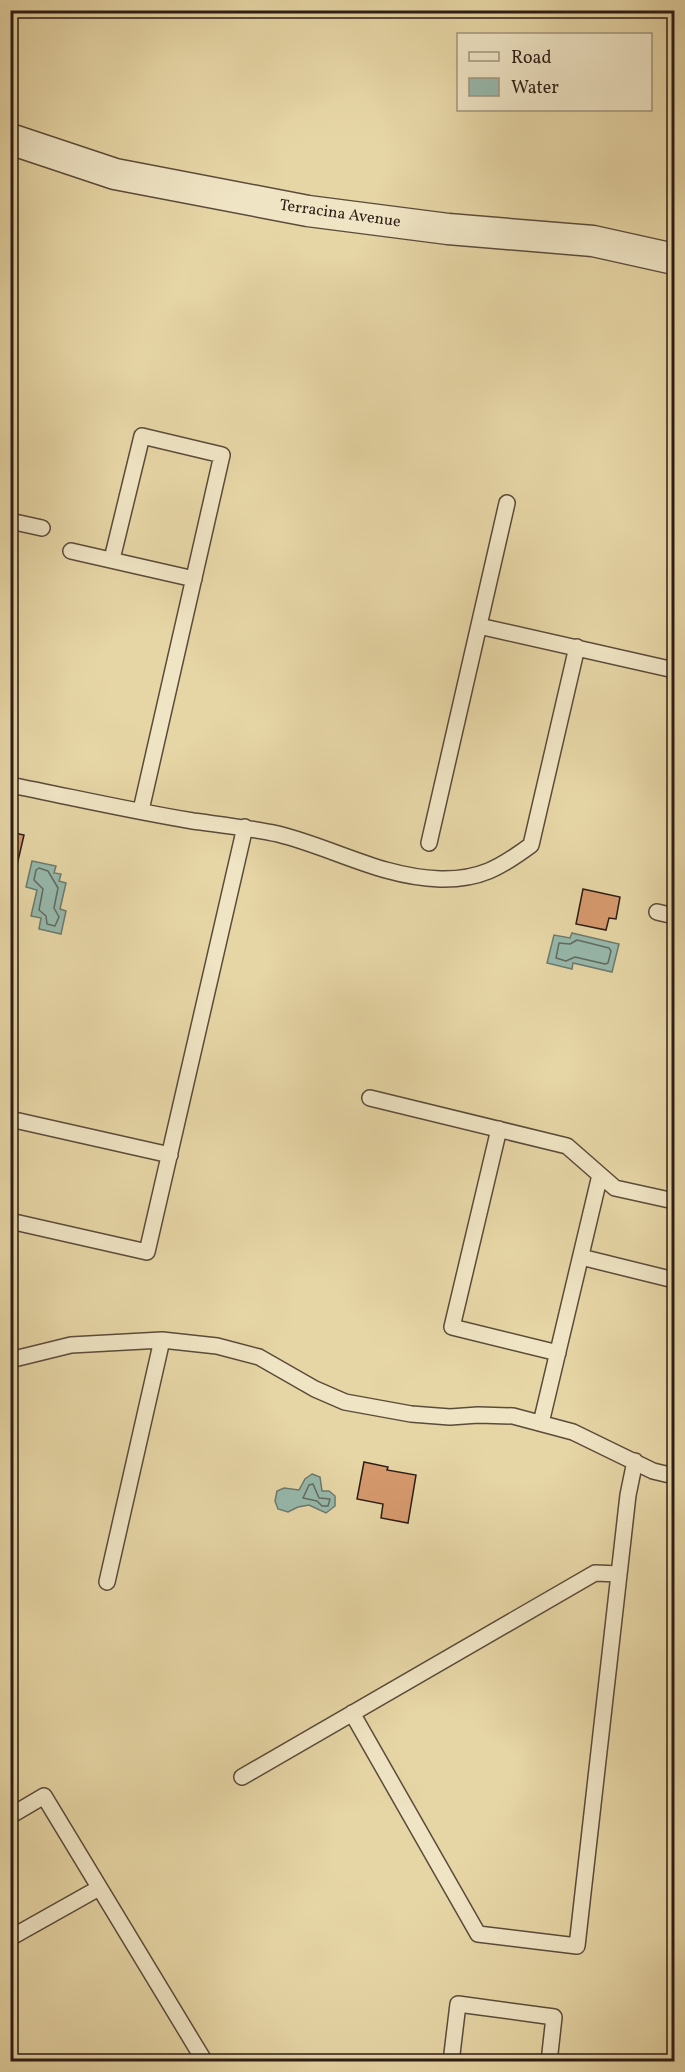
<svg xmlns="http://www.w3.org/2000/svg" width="685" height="2072" font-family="Vollkorn,serif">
	<rect width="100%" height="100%" fill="#e6d5a5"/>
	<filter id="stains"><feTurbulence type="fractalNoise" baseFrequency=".00333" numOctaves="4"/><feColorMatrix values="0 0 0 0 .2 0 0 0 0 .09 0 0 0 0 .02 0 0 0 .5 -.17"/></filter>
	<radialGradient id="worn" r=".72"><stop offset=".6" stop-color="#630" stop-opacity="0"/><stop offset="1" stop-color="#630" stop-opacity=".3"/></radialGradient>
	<path fill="#96b8ab" stroke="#6c7a6f" stroke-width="1.5" d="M32 861 56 866 54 873 61 874 59 881 66 883 60 909 66 911 61 934 39 929 41 918 31 916 37 890 26 887Z
		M572 933 619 944 612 972 573 963 572 969 547 963 554 935 570 938Z
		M312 1474 320 1477 322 1491H329L335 1496V1506L326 1513 309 1505 298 1507 288 1512 278 1509 275 1501 277 1491 284 1488 299 1490 305 1479Z"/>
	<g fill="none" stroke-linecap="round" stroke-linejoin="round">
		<path stroke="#626a60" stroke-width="1.5" d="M39 868 48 871 58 888 54 908 59 917 55 926 47 924 46 916 39 910 43 889 34 880 36 870Z
			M577 940 609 948 611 951 608 963 605 964 575 957 566 961 556 958 559 943 570 944Z
			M313 1484 319 1498 330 1499 328 1506H322L317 1501 303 1498 309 1485Z"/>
	</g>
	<path fill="#d5996d" stroke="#2d1d16" stroke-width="1.5" d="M10 832 24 835 17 865 10 863Z
		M583 889 620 897 616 919 609 918 606 930 576 924Z
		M364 1462 388 1467 387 1470 416 1475 408 1523 381 1518 383 1504 357 1499Z"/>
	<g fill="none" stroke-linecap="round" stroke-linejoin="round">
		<defs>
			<path id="service" d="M10 521 42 528
				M71 551 194 579
				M112 559 142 436 222 455 141 810
				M479 626 674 670
				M10 785C71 797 132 811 193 821 222 825 250 828 278 834 334 848 381 877 440 879 479 880 500 868 531 845L577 647
				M429 843 507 503
				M657 912 674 916
				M370 1098 567 1146 615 1188 674 1201
				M10 1119 170 1155
				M499 1129 452 1327 558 1353
				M10 1221 147 1252 245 827
				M581 1257 674 1280
				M10 1360 71 1345 162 1340 217 1346 259 1357 315 1389 345 1402 411 1414 450 1417 478 1415 513 1416 573 1432 653 1471 674 1476
				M541 1423 600 1175
				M107 1582 162 1340
				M352 1713 478 1934 577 1946 628 1495 635 1461
				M242 1777 595 1573 619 1574
				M10 1816 44 1796 205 2062
				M10 1938 99 1888
				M451 2062 458 2004 554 2017 549 2062"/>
			<path id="minor" d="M10 139 115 174 308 211 448 229 593 241 674 259"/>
		</defs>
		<use href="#service" stroke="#5b4b3a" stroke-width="18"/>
		<use href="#minor" stroke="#5b4b3a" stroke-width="33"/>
		<use href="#service" stroke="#efe4c4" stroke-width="15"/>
		<use href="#minor" stroke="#efe4c4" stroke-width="30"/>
	</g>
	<g text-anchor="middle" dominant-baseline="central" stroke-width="5" stroke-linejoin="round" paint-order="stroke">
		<g font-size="16" fill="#2d1d16" stroke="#efe4c4">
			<text transform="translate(340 214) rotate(8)">Terracina Avenue</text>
		</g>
	</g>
	<rect width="685" height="2072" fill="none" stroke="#e6d5a5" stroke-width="36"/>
	<rect x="12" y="12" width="661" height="2048" fill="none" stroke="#2d1d16" stroke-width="3"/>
	<rect x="18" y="18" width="649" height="2036" fill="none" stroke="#2d1d16" stroke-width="1.5"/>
	<rect x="457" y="33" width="195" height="78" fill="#efe4c4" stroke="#a1947e" stroke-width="1.5"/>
	<rect x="469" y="52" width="30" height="9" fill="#efe4c4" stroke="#a1947e" stroke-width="1.5"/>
	<text x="511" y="63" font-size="18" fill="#2d1d16">Road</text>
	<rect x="469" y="78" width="30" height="18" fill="#96b8ab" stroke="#a1947e" stroke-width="1.5"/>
	<text x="511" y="93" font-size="18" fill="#2d1d16">Water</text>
	<rect width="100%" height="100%" filter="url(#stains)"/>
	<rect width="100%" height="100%" fill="url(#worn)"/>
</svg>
